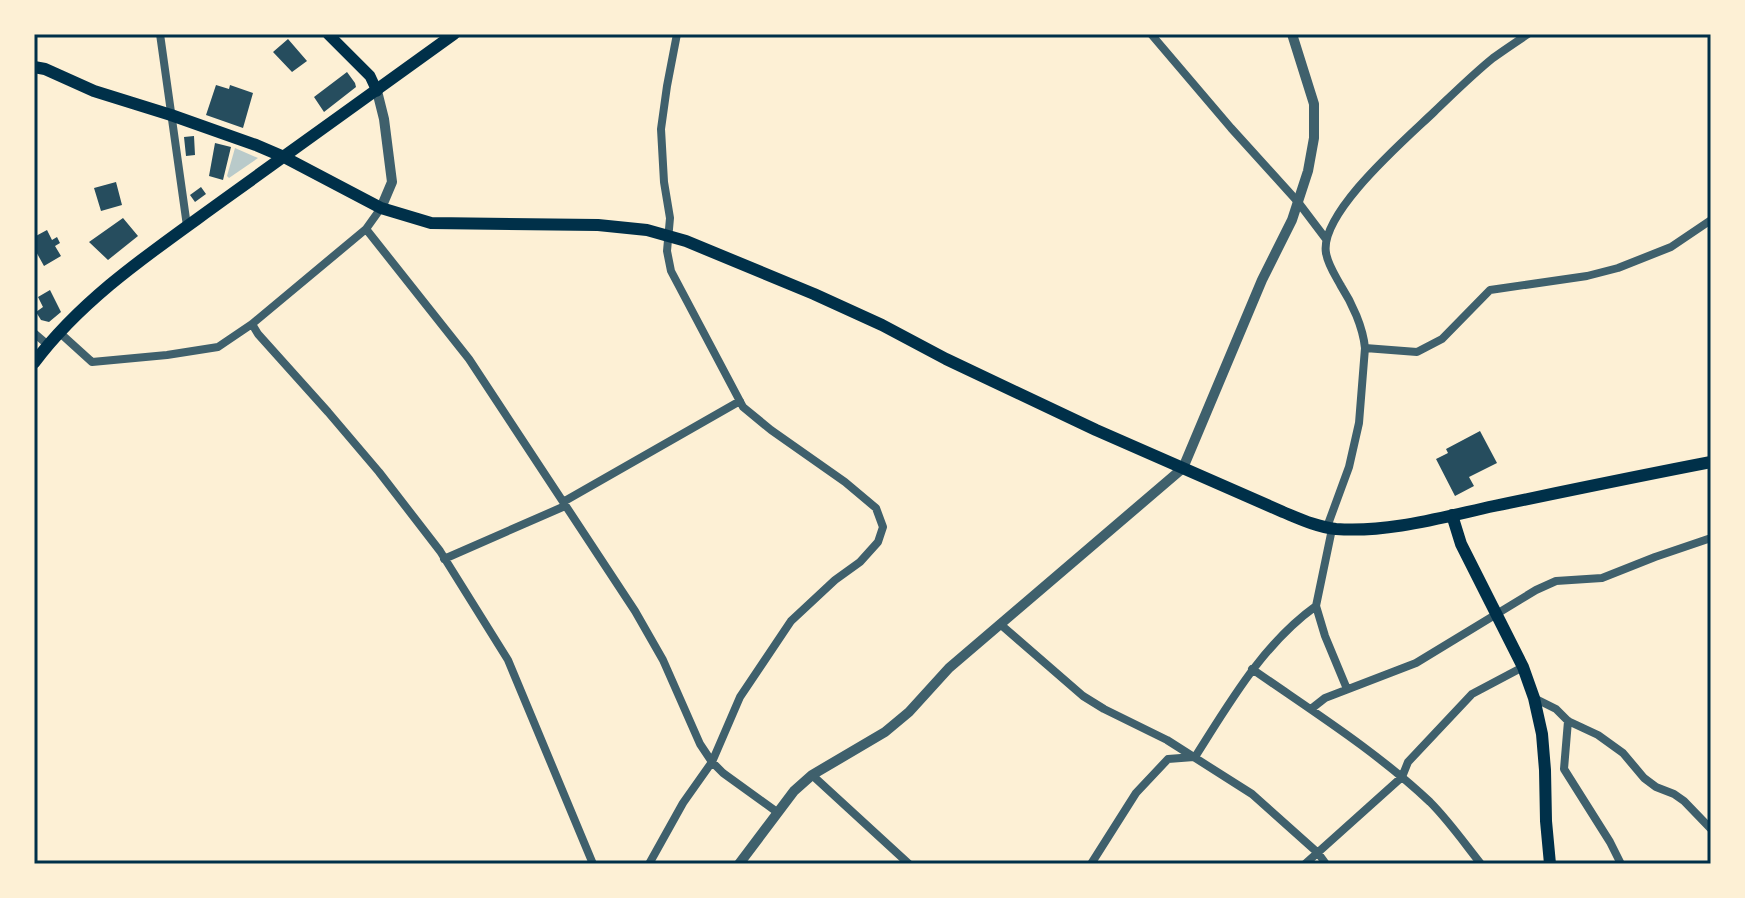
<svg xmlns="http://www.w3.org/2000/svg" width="1745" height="898" font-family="Poppins,sans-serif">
	<rect width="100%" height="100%" fill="#fdf0d5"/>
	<path fill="#b9caca" d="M235 148 258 158 229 178 227 176Z"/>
	<path fill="#264d5e" d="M288 39 307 61 292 72 273 52Z
		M347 72 355 83 356 87 324 112 314 97Z
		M216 85 229 89 230 85 253 93 243 128 206 115Z
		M194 136 195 155 186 156 184 137Z
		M215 143 231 147 223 180 209 176Z
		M116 182 122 205 101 211 94 188Z
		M201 187 206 194 195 202 190 195Z
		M123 218 138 236 108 260 89 242Z
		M47 230 52 240 57 237 60 243 55 246 61 256 44 266 34 248V237Z
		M50 290 61 312 49 322 41 320 36 312 43 307 38 297Z
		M1480 431 1497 463 1469 477 1474 486 1455 496 1436 459 1448 453 1446 449Z"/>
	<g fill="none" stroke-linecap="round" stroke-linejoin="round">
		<path stroke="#3f606c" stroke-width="8" d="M160 34 187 226
			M1151 34 1231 128 1298 202 1326 239
			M366 229 469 359 635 611 663 660 700 744 712 762 723 773 777 812
			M252 324 258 334 328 412 379 472 440 551 508 660 593 864
			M34 333 48 345
			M60 333 92 362 167 355 218 347 252 324 366 229 381 208
			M1365 348 1417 352 1442 339 1490 290 1587 276 1618 268 1671 247 1711 220
			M563 502 740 401
			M1327 527 1349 467 1359 423 1365 348C1363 327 1352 303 1341 286 1335 275 1328 265 1326 253 1319 213 1407 138 1434 112 1454 93 1472 75 1493 58 1504 50 1516 42 1528 34
			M1332 529 1316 606 1325 636 1347 689
			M444 559 565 506
			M1000 624 1083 696 1104 709 1167 740 1252 794 1318 853 1326 864
			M1252 669C1312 711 1376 751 1430 802 1449 821 1465 844 1481 864
			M1534 698 1556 709 1568 721 1598 735 1623 753 1644 778 1656 787 1674 794 1684 801 1711 829
			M1311 709 1325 698 1416 663 1536 590 1556 581 1602 578 1655 557 1711 538
			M1568 721 1564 769 1610 842 1621 864
			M1195 757C1230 702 1263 644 1316 606
			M812 775 909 864
			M649 864 683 803 712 762 740 697 791 621 835 580 860 562 878 542 883 527 876 508 845 482 771 430 743 407 671 271 667 251 670 218 664 182 661 129 667 86 677 34
			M1091 864 1136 793 1168 759 1194 757
			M1305 864 1402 777 1408 762 1472 694 1523 667"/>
		<path stroke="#3f606c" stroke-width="10" d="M377 91 384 119 392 182 381 208
			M739 864 794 791 812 775 885 732 909 712 949 668 1183 468 1262 280 1292 220 1308 171 1314 138V104L1292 34"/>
		<path stroke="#003049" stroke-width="11" d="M328 34 370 76 377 91"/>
		<path stroke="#003049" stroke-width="12" d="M34 67 45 69 94 91 171 115 256 145 284 157 381 208 431 223 598 225 647 230 686 241 814 294 882 325 946 359 1096 430 1283 512C1300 519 1317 527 1336 529 1388 533 1443 517 1494 506 1566 491 1638 476 1711 462
			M34 363C83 297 156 249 222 201 299 145 377 90 454 34
			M1452 515 1461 544 1523 667 1534 698 1542 734 1545 770 1546 821 1550 864"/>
	</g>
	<rect width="1745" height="898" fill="none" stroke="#fdf0d5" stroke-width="72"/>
	<rect x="36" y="36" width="1673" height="826" fill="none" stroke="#003049" stroke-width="3"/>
</svg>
